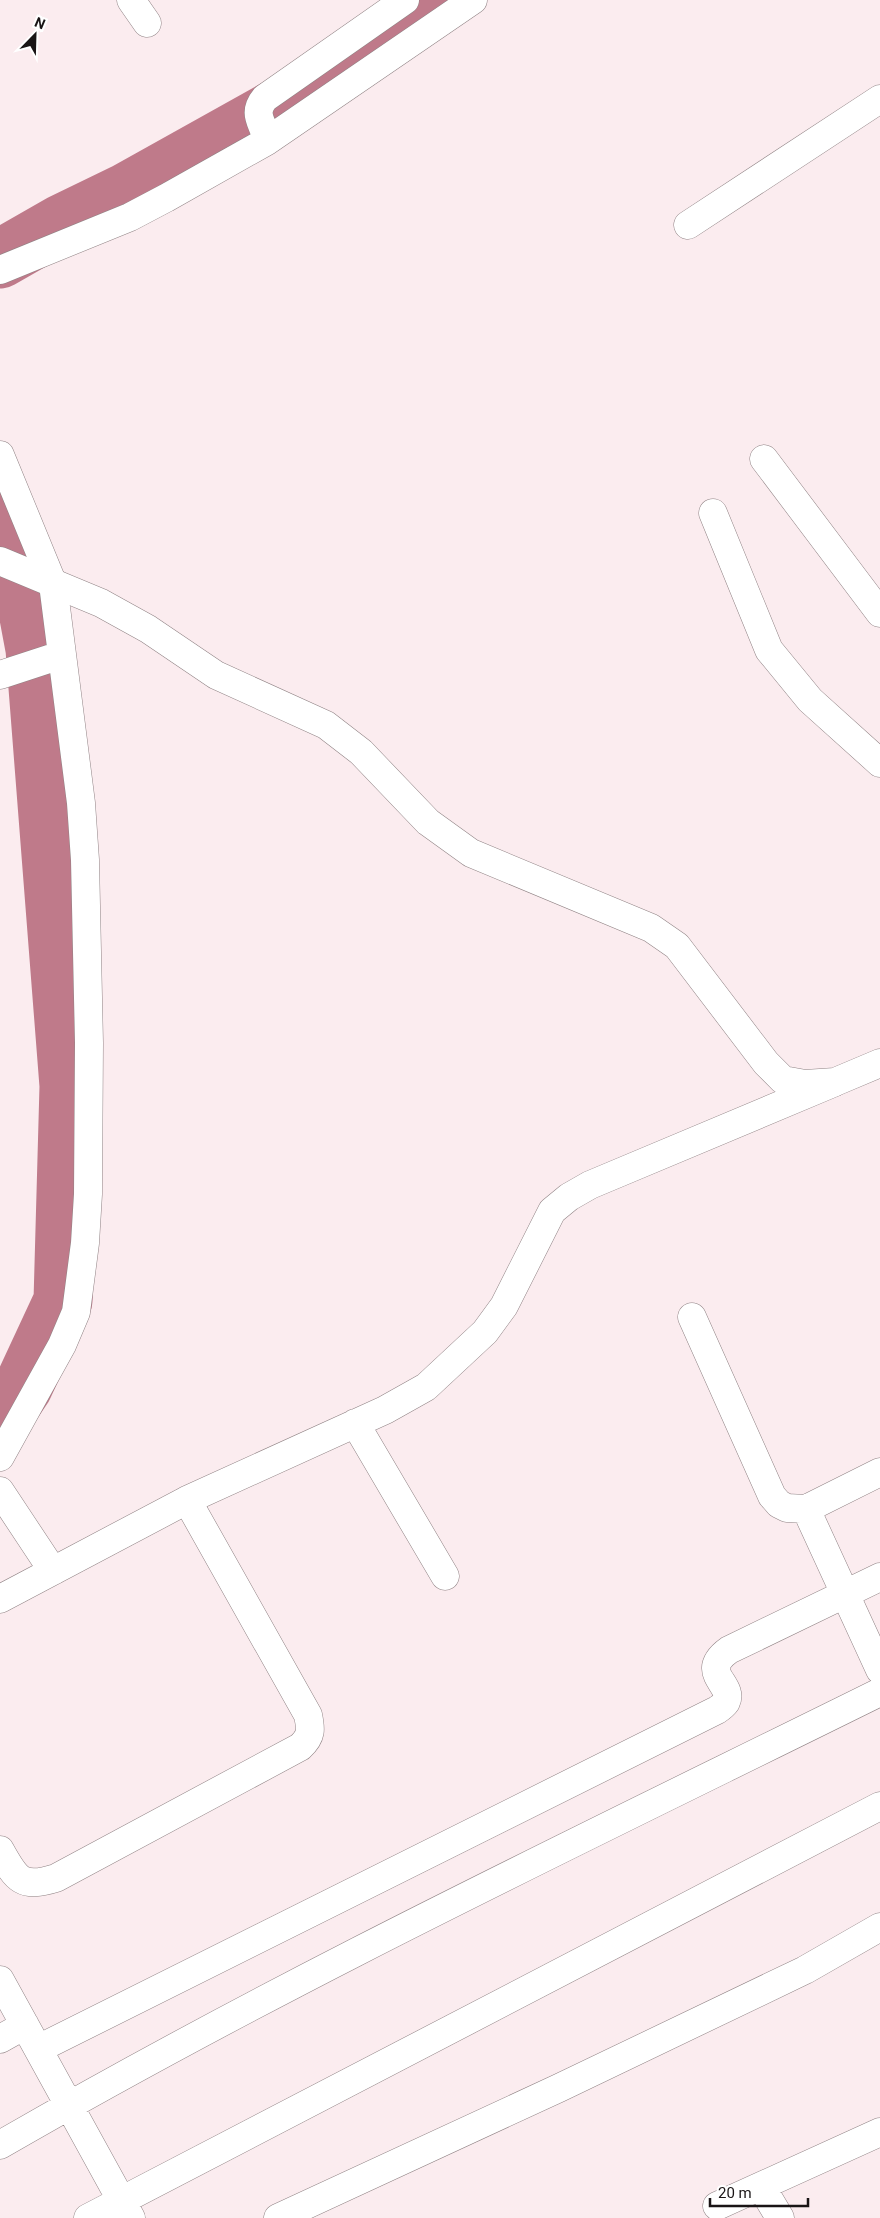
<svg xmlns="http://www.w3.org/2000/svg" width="880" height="2218" font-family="Roboto,sans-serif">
	<rect width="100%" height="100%" fill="#fbecef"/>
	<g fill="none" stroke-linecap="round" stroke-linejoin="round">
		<path stroke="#bf7a8a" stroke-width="59" d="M0 259 61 224 127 192 306 92 433 0
			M0 520 15 543 35 649 69 1086 63 1301 23 1387 0 1421"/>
		<defs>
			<path id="street" d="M131 0 147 23
				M267 141C264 122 251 115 265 98L405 0
				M688 225 880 99
				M0 270 130 217 166 198 267 141 473 0
				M0 455 53 584 81 803 85 860 89 1043 88 1194 85 1243 76 1312 62 1345 0 1457
				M764 459 880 613
				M713 513 769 650 810 700 880 763
				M0 675 61 655
				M692 1317 772 1496 779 1504 787 1508 806 1509 880 1472
				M355 1423 445 1576
				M0 1491 53 1571
				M806 1509 880 1670
				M0 1599 187 1500 385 1410 426 1387 485 1332 504 1306 552 1211 569 1197 590 1185 833 1083
				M0 1850C16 1879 21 1889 56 1878L300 1747C312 1736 311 1729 308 1715L187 1500
				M0 1980 131 2218
				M0 2039 25 2025
				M38 2049 717 1710C720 1708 724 1705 726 1702 735 1684 697 1673 729 1650L880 1577
				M0 2145C285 1980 585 1838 880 1692
				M761 2186 780 2218
				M717 2206 880 2132
				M88 2218 880 1806
				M278 2218 559 2088 805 1970 880 1927"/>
			<path id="secondary" d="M0 561 101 603 148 629 216 675 326 725 361 752 428 822 471 853 651 928 677 946 766 1063 783 1080 805 1084 835 1082 880 1063"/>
		</defs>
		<use href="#street" stroke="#908385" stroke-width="29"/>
		<use href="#secondary" stroke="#908385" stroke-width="29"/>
		<use href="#street" stroke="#fff" stroke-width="28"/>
		<use href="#secondary" stroke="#fff" stroke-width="28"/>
	</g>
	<g transform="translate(35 35) rotate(23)" stroke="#ffffff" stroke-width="4" paint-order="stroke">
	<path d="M0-4L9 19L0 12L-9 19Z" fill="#191415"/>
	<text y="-8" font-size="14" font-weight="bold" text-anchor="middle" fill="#191415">N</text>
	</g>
	<path d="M710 2198v8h98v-8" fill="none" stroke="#191415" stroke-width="2.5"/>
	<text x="718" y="2198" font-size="15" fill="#191415" stroke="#ffffff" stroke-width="4" paint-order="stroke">20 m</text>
</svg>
